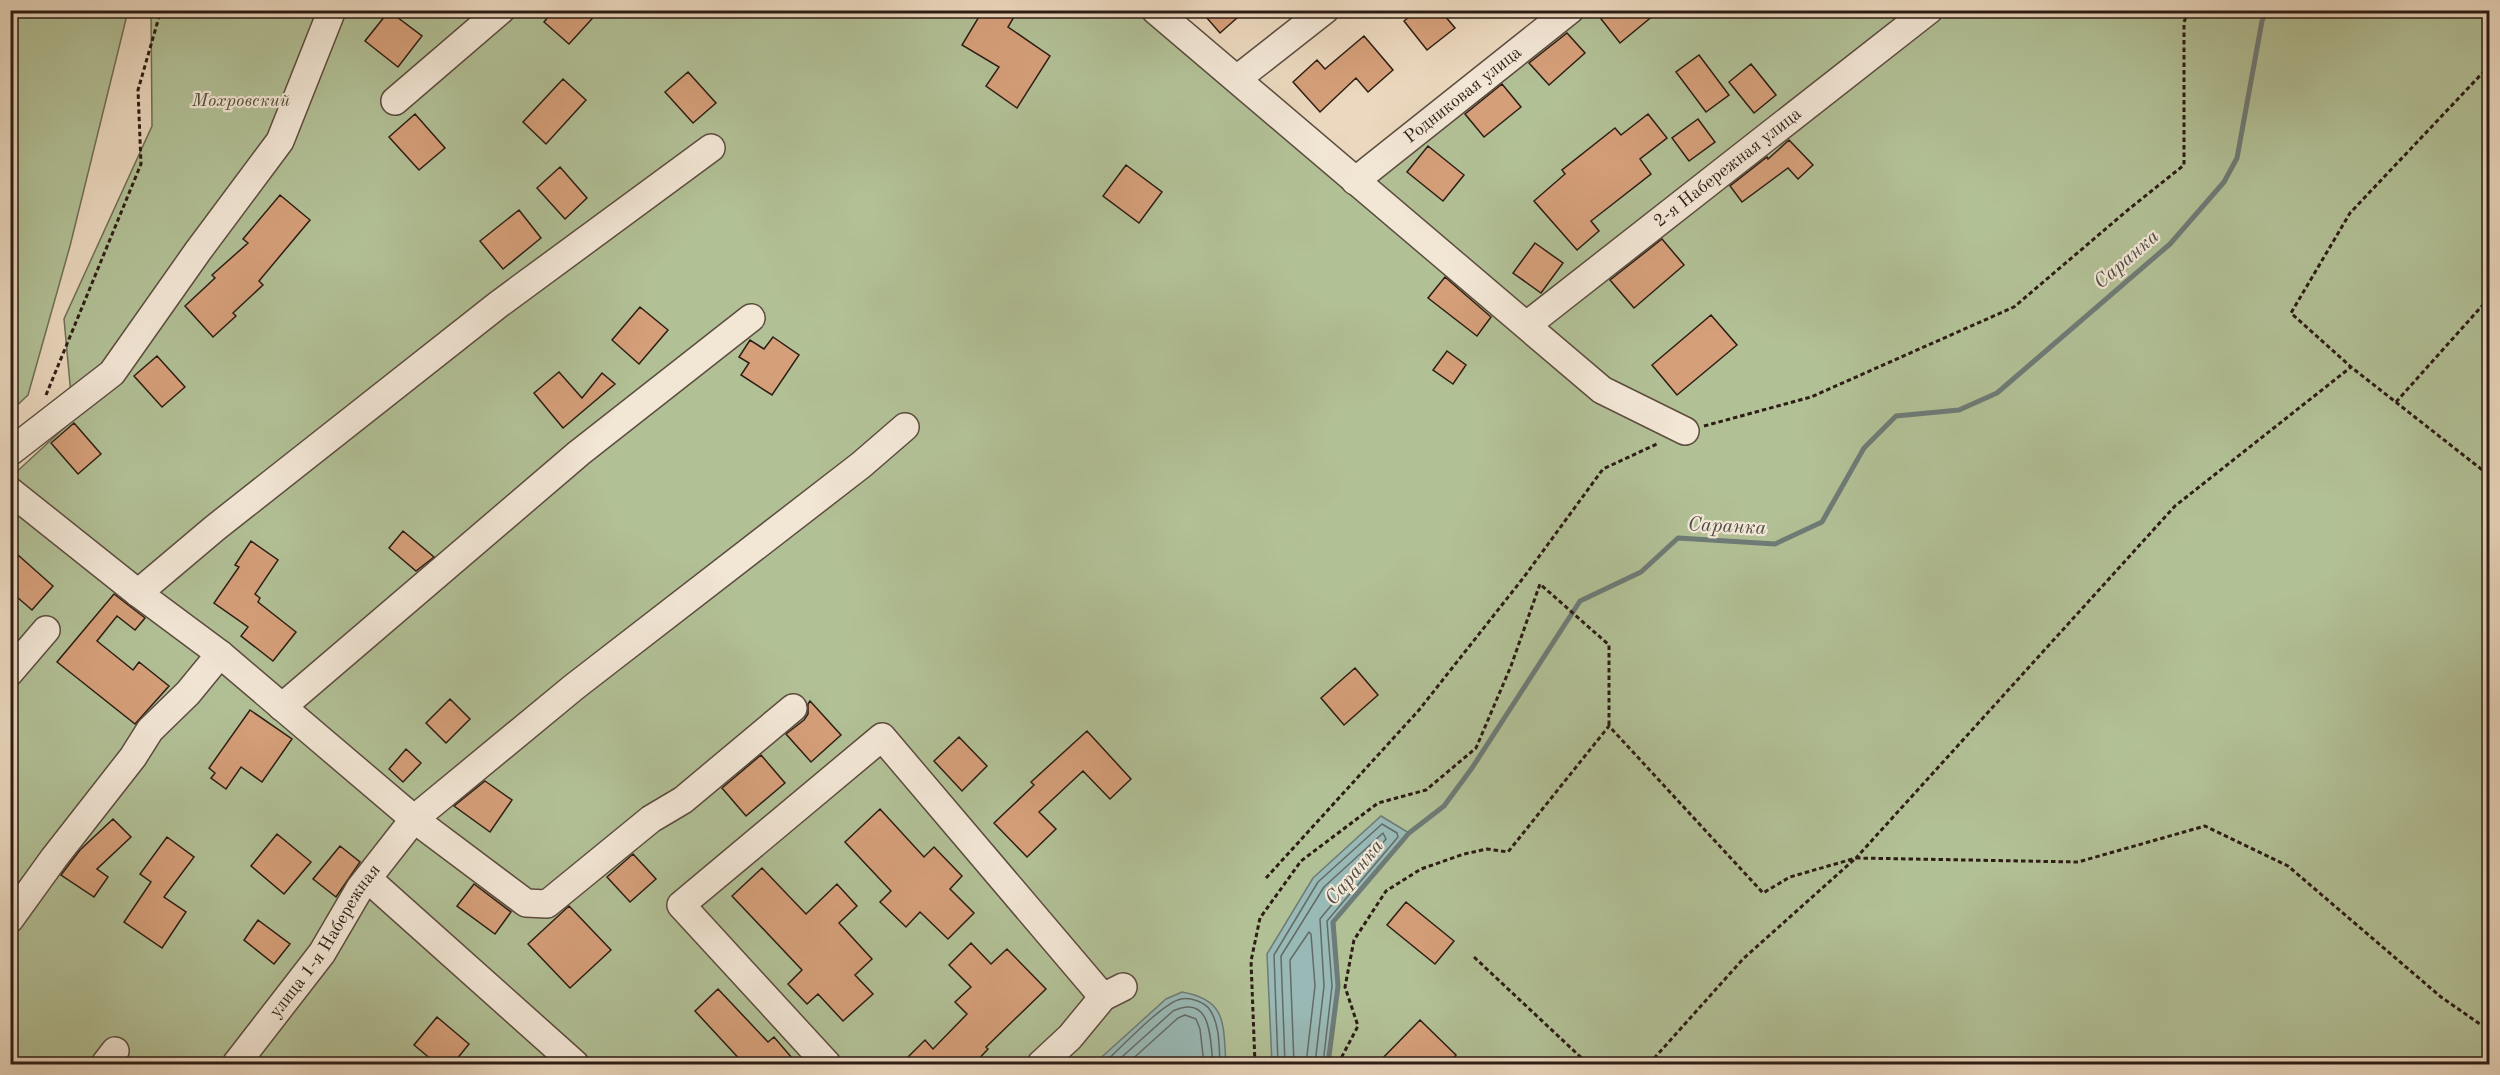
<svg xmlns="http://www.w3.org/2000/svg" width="2500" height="1075" font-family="'Old Standard TT',serif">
	<rect width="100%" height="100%" fill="#ebd8be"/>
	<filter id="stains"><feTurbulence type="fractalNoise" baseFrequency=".00333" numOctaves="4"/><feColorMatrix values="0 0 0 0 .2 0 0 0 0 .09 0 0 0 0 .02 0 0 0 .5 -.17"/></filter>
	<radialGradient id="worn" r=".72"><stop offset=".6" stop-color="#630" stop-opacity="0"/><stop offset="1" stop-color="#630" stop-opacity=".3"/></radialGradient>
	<path fill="#b2c096" stroke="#706e56" stroke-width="1.5" d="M11 10 128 11 70 246 28 395 11 411Z
		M151 11H1155L1355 181 1570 11H2489V1064H11V477L105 390 71 395 64 319 152 126Z"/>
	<path fill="#99b9b6" stroke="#6e7b76" stroke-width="1.5" d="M1381 816 1409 833 1333 922 1338 986 1329 1064H1272L1267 954 1313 878Z
		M1182 992C1228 1000 1223 1025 1226 1064H1094L1166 999Z"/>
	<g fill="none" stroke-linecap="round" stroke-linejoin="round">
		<path stroke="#636b66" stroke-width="1.5" d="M1103 1064C1119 1050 1162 1003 1181 999 1190 997 1205 1002 1210 1010 1220 1025 1219 1047 1220 1064
			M1114 1064 1173 1011C1212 993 1210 1039 1213 1064
			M1127 1064 1178 1018 1185 1015 1196 1019 1200 1029 1204 1064
			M1278 1064 1274 955 1318 882 1382 824 1397 833 1398 837 1327 921 1332 986 1323 1064
			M1285 1064 1281 956 1324 887 1383 833 1386 839 1320 919 1324 986 1315 1064
			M1294 1064 1290 960 1309 932 1311 934 1315 986 1306 1064"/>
		<path stroke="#6e7b76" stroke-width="5" d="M1328 1064 1338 986 1333 922 1409 833 1444 806 1472 768 1580 601 1641 572 1678 538 1775 544 1822 522 1864 448 1896 416 1959 410 1997 393 2170 244 2224 182 2237 158 2262 21 2267 10"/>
	</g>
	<path fill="#d59f79" stroke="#2d1d15" stroke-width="1.5" d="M554 10H600L569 44 544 22Z
		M983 10H1018L1008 27 1050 56 1017 108 986 86 999 67 962 45Z
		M1200 10H1246L1220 33Z
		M1418 10H1440L1455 28 1427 50 1404 21Z
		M1594 10H1660L1620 43Z
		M389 11 422 36 398 67 365 41Z
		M1567 33 1585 53 1549 85 1529 63Z
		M1364 36 1393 70 1368 92 1356 78 1320 112 1293 82 1317 60 1325 69Z
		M1699 55 1729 95 1706 112 1676 72Z
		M1751 64 1776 95 1754 113 1729 82Z
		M688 72 716 103 693 123 665 92Z
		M563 79 586 100 546 144 523 122Z
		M1502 84 1521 107 1484 137 1465 114Z
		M415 114 445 148 419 170 389 137Z
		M1648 114 1667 138 1640 159 1651 174 1591 221 1599 231 1577 250 1534 201 1565 174 1562 170 1615 128 1621 135Z
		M1698 119 1715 142 1689 161 1672 138Z
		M1789 140 1813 165 1798 179 1788 168 1742 202 1730 186 1767 157 1768 159Z
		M1428 146 1464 175 1443 201 1407 172Z
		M1126 165 1162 192 1139 223 1103 196Z
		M560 167 587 198 565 219 537 188Z
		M280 195 310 220 259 281 263 285 233 313 236 316 213 337 185 306 215 278 212 275 248 243 243 239Z
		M519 210 541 238 503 269 480 241Z
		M1662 239 1684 265 1634 308 1610 280Z
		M1535 243 1563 263 1541 293 1513 273Z
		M1445 277 1491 317 1477 336 1428 298Z
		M640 307 668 330 639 364 612 340Z
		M1711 315 1737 345 1677 395 1652 365Z
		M773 337 799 355 772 395 741 375 749 363 739 357 750 340 764 349Z
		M1447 351 1466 365 1453 384 1433 370Z
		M157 356 185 387 162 407 134 376Z
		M559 372 582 398 602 373 615 384 563 428 534 393Z
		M74 423 101 454 78 474 51 443Z
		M403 531 434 557 416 571 389 548Z
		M251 541 278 560 255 594 260 598 258 602 296 632 273 661 241 636 248 627 214 603 239 567 235 565Z
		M18 555 53 586 32 610 10 591V564Z
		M114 594 145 618 135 630 117 616 97 641 133 670 139 662 169 686 135 724 57 662Z
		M1355 668 1378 695 1344 725 1321 698Z
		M450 699 470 719 446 743 426 723Z
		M810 701 841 735 811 762 786 734 804 720 808 714V704Z
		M250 710 292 739 262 782 241 767 226 789 211 778 215 773 209 768Z
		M1087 731 1131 779 1110 799 1083 771 1039 812 1056 829 1027 857 994 823 1034 785 1031 782Z
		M959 737 987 766 962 791 934 761Z
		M406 749 421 763 403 782 389 769Z
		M761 755 785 783 746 816 722 788Z
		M485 781 512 800 490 832 454 806Z
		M880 809 924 857 934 847 962 876 950 889 974 913 948 939 920 912 906 927 880 902 891 891 845 842Z
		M113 819 131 837 97 869 108 877 94 897 61 875 80 850Z
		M277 834 311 862 284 894 251 866Z
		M167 837 194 857 164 897 186 912 162 948 124 922 151 882 140 874Z
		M340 846 360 862 336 897 313 879Z
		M633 854 656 879 630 902 607 877Z
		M762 868 806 914 837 884 857 906 839 923 872 959 855 975 873 994 843 1021 818 994 807 1004 788 984 802 970 732 896Z
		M474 884 511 912 495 934 457 906Z
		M1406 902 1454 941 1435 964 1387 925Z
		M569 906 611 950 570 988 528 944Z
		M258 920 290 944 274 964 244 940Z
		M971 943 991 964 1007 949 1046 989 986 1047 988 1049 973 1065H900L925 1040 933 1049 967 1014 955 1002 971 987 949 965Z
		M718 989 768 1042 774 1037 798 1065H745L695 1011Z
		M437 1017 469 1044 452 1065H438L414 1045Z
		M1420 1020 1456 1055 1446 1065H1376Z"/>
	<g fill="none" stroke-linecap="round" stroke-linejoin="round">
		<defs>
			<g id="minor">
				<path d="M1155 10 1602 390 1685 431"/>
				<path d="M1237 79 1325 10"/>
				<path d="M395 101 501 10"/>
				<path id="s1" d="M1355 181 1570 10"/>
				<path id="s2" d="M1527 325 1929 10"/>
				<path d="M10 452 112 373 198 251 280 141 332 10"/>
				<path d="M10 491 138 593 220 654 414 819 526 903 547 904 651 819 683 800 793 708"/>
				<path d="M138 593 215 528 499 304 711 148"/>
				<path d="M10 672 46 630"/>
				<path d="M282 707 579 453 751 318"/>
				<path d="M368 879 575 1064"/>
				<path d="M10 919 54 858 133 757 150 730 188 693 220 654"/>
				<path d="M105 1064 115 1051"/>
				<path id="s3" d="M236 1064 322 953 360 888 414 819 574 687 861 465 905 427"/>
				<path d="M827 1064 681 905 882 737 1103 997"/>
				<path d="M1041 1064 1070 1037 1103 997 1123 987"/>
			</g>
		</defs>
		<use href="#minor" stroke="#5c4c3f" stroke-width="30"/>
		<path stroke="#2d1d15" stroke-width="3" stroke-dasharray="4.5 3" stroke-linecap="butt" d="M2490 65 2350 213 2291 313 2351 367 2490 476
			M46 395 141 164 138 90 161 10
			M2396 402 2490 297
			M1704 426 1811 397 2014 307 2129 209 2184 165V22L2189 10
			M1266 878 1419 710 1524 577 1603 469 1659 443
			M1474 957 1588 1064
			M1255 1064 1251 961 1260 918 1301 861 1378 803 1426 790 1476 748 1511 666 1540 584 1609 645V725
			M1338 1064 1358 1026 1345 987 1354 940 1386 891 1421 869 1464 854 1487 849 1508 852 1609 726 1763 893 1790 877 1856 858 2175 506 2351 367
			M1649 1064 1743 959 1856 858 2078 862 2205 826 2288 866 2441 997 2490 1031"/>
		<use href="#minor" stroke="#f2e6d5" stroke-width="27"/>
	</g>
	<g text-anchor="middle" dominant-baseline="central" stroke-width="4.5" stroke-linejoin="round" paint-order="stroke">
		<g font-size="18" fill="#2d1d15" stroke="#f2e6d5">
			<text stroke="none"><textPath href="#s1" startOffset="138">Родниковая улица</textPath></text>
			<text stroke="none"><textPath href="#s2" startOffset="255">2-я Набережная улица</textPath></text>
			<text stroke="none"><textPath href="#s3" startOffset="152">улица 1-я Набережная</textPath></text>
		</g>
		<g font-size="18" font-style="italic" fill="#554e3c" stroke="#f2e6d5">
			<text x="241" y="101">Мохровский</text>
		</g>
		<g font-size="20" font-style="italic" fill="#4d4c45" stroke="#f2e6d5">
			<text transform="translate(2127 260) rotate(-41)">Саранка</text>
			<text transform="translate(1727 527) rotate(3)">Саранка</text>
			<text transform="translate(1355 873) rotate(-50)">Саранка</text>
		</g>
	</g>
	<rect width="2500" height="1075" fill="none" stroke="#ebd8be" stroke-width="36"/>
	<rect x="12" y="12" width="2476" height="1051" fill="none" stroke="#2d1d15" stroke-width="3"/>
	<rect x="18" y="18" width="2464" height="1039" fill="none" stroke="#2d1d15" stroke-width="1.5"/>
	<rect width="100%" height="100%" filter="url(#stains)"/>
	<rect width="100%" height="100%" fill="url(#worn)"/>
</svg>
